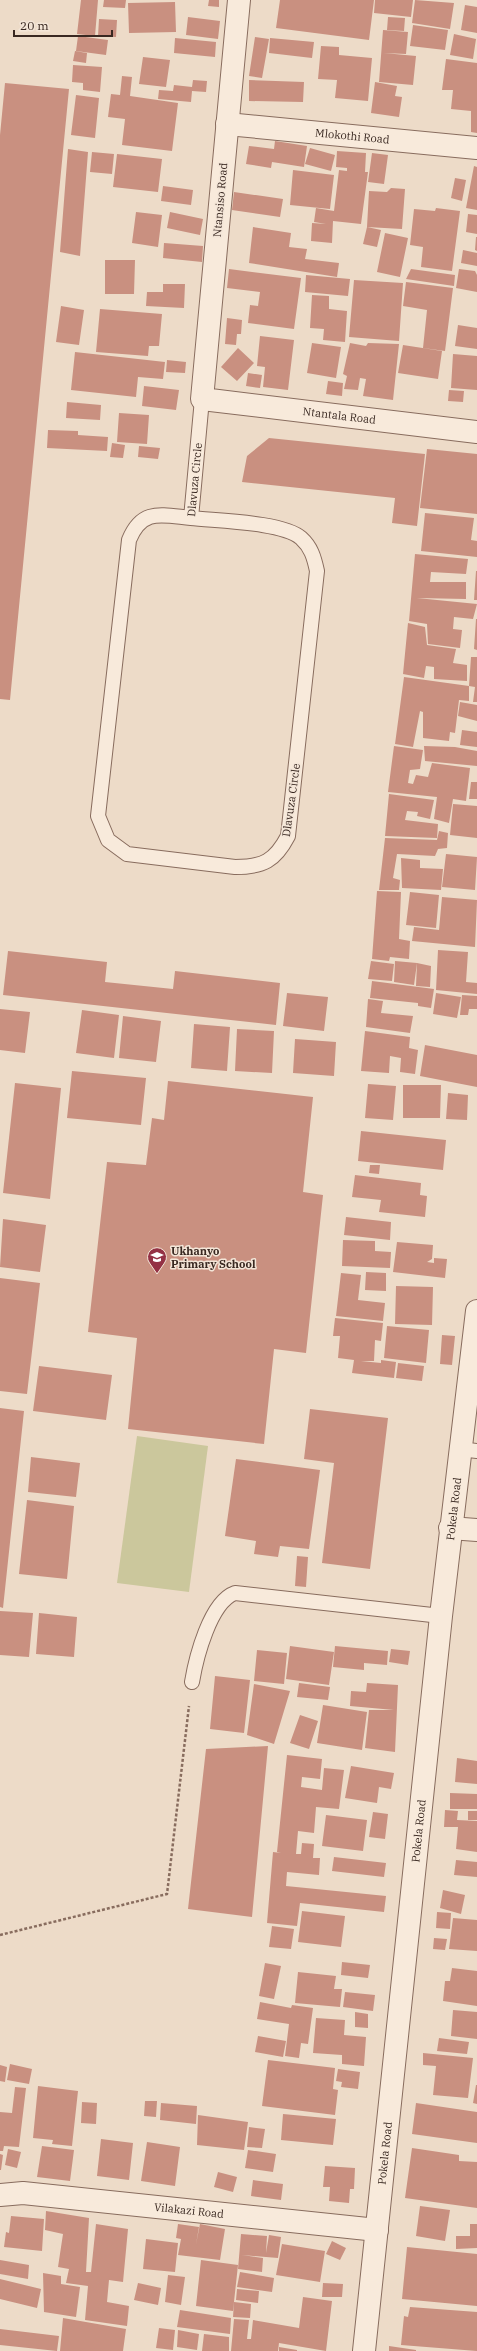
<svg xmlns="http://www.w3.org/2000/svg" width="477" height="2351" font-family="'IBM Plex Serif',serif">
	<rect width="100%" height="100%" fill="#eddbc8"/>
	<path fill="#cbc79c" d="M137 1436 208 1446 189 1592 117 1583Z"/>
	<path fill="#c99080" d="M81 0H98L95 36 77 34Z
		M104 0H126L125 8 103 7Z
		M209 0H219V7L208 6Z
		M280 0H374L369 40 276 28Z
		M375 0H413L411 17 374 13Z
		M415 0 454 3 450 29 412 23Z
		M175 2 176 32 129 33 128 3Z
		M465 5 477 7V33L461 30Z
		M188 17 220 21 218 39 186 35Z
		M388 17 405 18 404 31 387 30Z
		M99 19 117 20 116 37 98 36Z
		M413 25 448 30 445 50 410 46Z
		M383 30 408 32 406 54 384 53 416 56 413 85 379 82Z
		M454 34 476 39 473 59 450 55Z
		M78 36 108 40 106 55 76 51Z
		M255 37 269 39 262 78 249 76Z
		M175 38 216 42 215 57 174 53Z
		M270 38 314 42 312 58 269 53Z
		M321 46 339 47V55L372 58 368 101 335 98 337 80 318 79Z
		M75 51 87 53 86 63 73 61Z
		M143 57 170 60 166 87 139 84Z
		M446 59 477 63V133L471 132V111L451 109 453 90H442Z
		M73 65 102 67 100 92 83 90V83L72 82Z
		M122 76 132 77 130 96 178 103 172 151 122 145 125 119 108 117 111 94 120 95Z
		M193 80 207 81 206 92 192 91 191 102 158 99 159 90 173 91 174 85 192 87Z
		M249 80 304 82 303 102 249 101Z
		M375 82 397 86 395 96 402 97 399 117 371 113Z
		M5 83 69 89 10 700 0 699V135Z
		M76 95 99 98 95 138 71 135Z
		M275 141 307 146 304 167 272 162 271 168 246 164 249 146 274 149Z
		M310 148 335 155 331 171 305 164Z
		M68 149 88 152 80 256 60 252Z
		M337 151 366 153 365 172H368L361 224 333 221 332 243 311 241 312 223 326 224 314 222 316 208 334 211 339 170 347 171V168L336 167Z
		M92 152 114 154 112 174 90 172Z
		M372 153 388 155 384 184 368 182Z
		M117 154 162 159 158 192 113 187Z
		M474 166 477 167V210L466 208Z
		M293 170 334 175 330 209 290 205Z
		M455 178 466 180 462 201 451 198Z
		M163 186 193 190 191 205 161 201Z
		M391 188 405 189 402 229 367 227 369 191 387 192Z
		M234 192 283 199 280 217 232 210Z
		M436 208 460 211 452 271 421 267 423 247 410 245 414 209 435 211Z
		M136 212 162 215 158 247 132 243Z
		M170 212 203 219 200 235 167 228Z
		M468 214 477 215V234L466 232Z
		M253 227 291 233 289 247 307 249 305 259 339 263 337 277 249 263Z
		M367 227 381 230 377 247 363 244Z
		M385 233 408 238 400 277 377 272Z
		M476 237H477V251L475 250Z
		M164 243 203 246 202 262 163 258Z
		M463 250 477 253V266L461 263Z
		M105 260H135L134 294H105Z
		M229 269 301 278 294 329 248 323 250 305 258 306 260 292 227 288Z
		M411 269 455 275 454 286 406 279Z
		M459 269 475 271 477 275V292L456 288Z
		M306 275 350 279 348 296 305 292Z
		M354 280 403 283 399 341 349 337Z
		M406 282 453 288 445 351 423 348 427 310 403 306Z
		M163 284H185L184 308 146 306 147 292H163Z
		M312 295 329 296V309L347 311 345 342 323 340 324 329 310 328Z
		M61 306 84 310 79 345 56 342Z
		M100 309 162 314 159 346H149L148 356 96 352Z
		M227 318 242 320 241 334H237L236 345 225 344Z
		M458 325 477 328V349L455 346Z
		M260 336 294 340 288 390 263 387 265 367 257 366Z
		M312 343 341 347 336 378 307 373Z
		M350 343 366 346 368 343 399 344 393 400 363 396 366 379 360 378 358 390 344 389 347 376 343 374Z
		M403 345 442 351 438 379 398 373Z
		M238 348 254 363 237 381 221 367Z
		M75 352 165 362 163 379 138 377 136 397 71 390Z
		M453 354 477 356V390L451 388Z
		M167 360 186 362 185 373 166 372Z
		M248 373 262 375 260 388 246 386Z
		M328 381 343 383 342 396 326 394Z
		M144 386 179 390 176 410 142 406Z
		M449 390 464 391 463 402 448 401Z
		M67 402 101 405 100 420 66 418Z
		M119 413 149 415 147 444 117 442Z
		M48 430 78 431V435L108 437 107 451 47 448Z
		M269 438 425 454 417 526 392 523 395 498 242 482 247 456Z
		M112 443 125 445 123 458 110 457Z
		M139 446 160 448 158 459 138 457Z
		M427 449 477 454V514L420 508Z
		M425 513 474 518 471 540 477 541V557L421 551Z
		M415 554 468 559 466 574 431 572 430 582H466V599L417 598 477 604 473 619 454 617 453 629 462 630 460 648 428 644 427 624 409 621Z
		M476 571H477V600H474Z
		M476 619H477V650L474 649Z
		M408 623 425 627 427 645 456 649 453 663 467 665V681L434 679V667L426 666 424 678 403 674Z
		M471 657H477V702H473L475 687 469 686Z
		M404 677 469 686V701L459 700 455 733 450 732 449 741 423 738V712L420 711 413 747 395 744Z
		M460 702 477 705V721L458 716Z
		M462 730 477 732V747L460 745Z
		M394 746 423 750 420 769 410 770 408 783 413 784 416 775 428 777 432 763 470 768 466 801 453 799 449 823 434 819 437 797 388 792Z
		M424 746 455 747 477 751V766L425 761Z
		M471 782H477V799H469Z
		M389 794 434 800 430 819 417 816 418 812 407 811 405 820 438 824 437 838 385 836Z
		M453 804 477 806V838L450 835Z
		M439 831 448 833 447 848 438 849 435 856 397 854 393 878 400 880 399 890H379L385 838 437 840Z
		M446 854 477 857 475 890 442 887Z
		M401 858 420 860V868L443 869 441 890 402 888Z
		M377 891 401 892 399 939 410 941 409 959 390 957 389 961 372 959Z
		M410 892 439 895 436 928 406 925Z
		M442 897 477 900 475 947 412 941 414 927 439 930Z
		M438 950 468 952 466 982 477 983V994L436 990Z
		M8 951 107 962 105 982 173 989 175 971 280 983 276 1025 3 995Z
		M371 961 394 964 392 981 368 979Z
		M395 961 417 963 414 985 394 982Z
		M417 963 431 966 430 987 416 986Z
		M372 981 434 989 431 1008 418 1006V1003L370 998Z
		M287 993 328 997 324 1031 283 1026Z
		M436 993 461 997 457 1018 433 1014Z
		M462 995 477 996V1009H469L468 1015H460Z
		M368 999 383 1001 381 1013 413 1016 410 1033 366 1027Z
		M0 1009 30 1012 25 1053 0 1050Z
		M82 1010 119 1015 114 1058 76 1053Z
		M123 1016 161 1021 156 1062 119 1058Z
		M194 1024 230 1027 227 1071 191 1068Z
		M237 1029 274 1031 272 1073 235 1071Z
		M365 1031 410 1037 409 1048 418 1050 415 1074 400 1072 401 1058 390 1056 389 1073 361 1071Z
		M295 1039 336 1042 334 1076 293 1073Z
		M425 1045 477 1055V1087L420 1076Z
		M72 1071 146 1078 141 1125 67 1118Z
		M168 1081 313 1097 303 1192 323 1195 306 1353 274 1349 264 1444 128 1429 137 1338 88 1332 107 1162 146 1165 152 1118 164 1120Z
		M15 1083 61 1088 50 1199 3 1193Z
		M368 1084 396 1086 393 1120 365 1118Z
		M403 1085H441L440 1118H403Z
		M448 1093 468 1095 467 1120 446 1119Z
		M361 1131 446 1140 443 1170 358 1161Z
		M370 1165H380L379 1174 369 1173Z
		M355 1175 421 1183 420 1195 427 1196 425 1217 379 1212 381 1200 352 1197Z
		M346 1217 391 1222 390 1240 344 1235Z
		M3 1219 46 1225 40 1272 0 1267Z
		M343 1240 375 1241V1251L391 1252 390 1268 342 1266Z
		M397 1242 433 1245 432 1259 427 1262 434 1263V1258L447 1259 445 1278 393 1272Z
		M366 1272 386 1273V1291L365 1290Z
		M341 1273 361 1275 358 1300 385 1303 383 1321 336 1316Z
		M0 1278 40 1283 27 1394 0 1391Z
		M396 1286 433 1287 432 1325 395 1324Z
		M335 1318 383 1323 381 1341 375 1340 374 1361H361L381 1363V1360L396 1362 394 1378 352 1373 354 1360 338 1358 340 1336H333Z
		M387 1326 429 1330 426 1363 384 1358Z
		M442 1335 455 1336 452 1365 440 1364Z
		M398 1363 424 1366 422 1381 396 1378Z
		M39 1366 112 1375 106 1420 33 1411Z
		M0 1408 24 1411 3 1608 0 1607Z
		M310 1409 388 1418 370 1569 322 1563 334 1463 304 1459Z
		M31 1457 80 1463 76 1497 28 1492Z
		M236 1459 320 1470 309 1549 280 1546 278 1557 254 1554 256 1541 225 1536Z
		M27 1500 74 1506 67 1579 19 1574Z
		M297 1556 308 1557 306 1587 295 1586Z
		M0 1611 33 1613 29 1657 0 1655Z
		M39 1613 77 1617 74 1657 36 1654Z
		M290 1646 334 1652 329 1685 286 1679Z
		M335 1646 388 1651 387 1665 364 1663V1670L333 1667Z
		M391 1649 410 1651 408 1665 389 1662Z
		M257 1650 287 1653 284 1684 254 1681Z
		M215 1676 250 1680 244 1733 210 1729Z
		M299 1683 330 1687 328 1700 297 1697Z
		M367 1683 398 1685 395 1752 365 1748 369 1710H394L350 1706 351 1691 366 1692Z
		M254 1684 290 1691 274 1744 247 1735Z
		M323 1705 367 1712 362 1750 317 1743Z
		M300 1715 318 1721 309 1749 290 1743Z
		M268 1746 252 1917 188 1909 206 1749Z
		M287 1755 322 1759 320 1779 302 1777 301 1787 322 1790 324 1768 344 1770 339 1809 316 1807 314 1833 298 1831 296 1854H301L302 1843 314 1844 313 1858H320L319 1875 287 1872 286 1886 386 1896 384 1912 300 1903 297 1926 267 1923 273 1852 281 1853 277 1852Z
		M457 1758 477 1761V1784L455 1782Z
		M351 1766 394 1773 391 1789 379 1787 377 1803 345 1798Z
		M450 1793 477 1794V1809H450Z
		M445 1810 458 1811 457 1820 477 1821V1852L456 1849 458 1827H444Z
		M468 1811H477V1820H468Z
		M373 1812 388 1814 385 1839 369 1837Z
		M326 1815 367 1820 363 1851 322 1846Z
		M334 1857 386 1863 384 1877 332 1871Z
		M456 1860 477 1862V1877L454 1875Z
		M443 1890 465 1895 461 1914 440 1908Z
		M302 1911 345 1916 341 1947 298 1942Z
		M437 1912 451 1913 450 1929 436 1928Z
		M453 1918 477 1920V1951L449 1949Z
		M272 1926 294 1929 291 1949 269 1947Z
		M434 1938 447 1939 445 1950 433 1949Z
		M342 1962 370 1965 368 1978 341 1975Z
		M265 1963 281 1966 274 1999 259 1996Z
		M452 1968 477 1971V2006L443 2001 445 1981H450Z
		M298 1972 336 1976 334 1989H342L340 2007 295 2003Z
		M345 1992 375 1995 373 2011 343 2007Z
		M260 2002 291 2008 292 2005 313 2008 308 2044 301 2043 299 2058 285 2056 289 2024 257 2019Z
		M453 2010 477 2012V2039L451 2036Z
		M355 2012 368 2014V2028L355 2027Z
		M316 2018 345 2020 344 2035 366 2037 364 2066 342 2064V2055L313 2053Z
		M258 2036 286 2041 283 2057 255 2052Z
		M439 2038 469 2042 467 2054 437 2051Z
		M423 2053 473 2058 468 2098 433 2095 436 2066 423 2065Z
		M268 2060 335 2068 333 2089 338 2090 335 2115 262 2106Z
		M10 2064 32 2069 29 2084 7 2080Z
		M0 2065 7 2067 5 2082 0 2081Z
		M338 2069 360 2072 358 2089 341 2087 342 2082 336 2081Z
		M476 2085H477V2104L473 2103Z
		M38 2086 78 2091 72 2146 52 2144 53 2140 33 2138Z
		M15 2087 26 2088 19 2147 4 2146 3 2151H0V2112L12 2113Z
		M145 2101H157L156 2117 144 2116Z
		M82 2102 97 2103 96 2124 81 2123Z
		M161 2103 197 2106 196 2124 160 2120Z
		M416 2103 477 2112V2143L412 2134Z
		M283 2114 336 2119 333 2145 281 2140Z
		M198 2115 248 2122 244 2150 197 2145Z
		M249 2127 265 2129 262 2148 247 2147Z
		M101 2139 133 2143 129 2180 97 2176Z
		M147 2142 180 2147 175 2186 141 2181Z
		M42 2146 74 2150 70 2181 37 2177Z
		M412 2148 459 2155V2161L477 2162V2208L405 2198Z
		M8 2149 21 2152 17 2168 5 2165Z
		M248 2150 276 2154 273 2172 245 2168Z
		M0 2154 3 2155 1 2170H0Z
		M325 2166 355 2168 354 2189H350L349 2203 329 2201 330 2187H323Z
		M218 2172 237 2177 233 2192 214 2187Z
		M253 2180 283 2184 281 2200 251 2196Z
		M420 2206 450 2210 445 2241 416 2236Z
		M46 2211 89 2218 86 2272H91L96 2224 128 2229 123 2282 109 2280 107 2302 129 2306 127 2326 85 2320 88 2286 66 2283 69 2269 58 2267 63 2234 45 2230Z
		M11 2216 44 2219 42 2251 4 2247 6 2232 9 2233Z
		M178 2224 199 2227 196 2244 200 2224 225 2229 220 2260 178 2255 181 2239 176 2238Z
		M470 2224H477V2248L456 2249V2236H470Z
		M241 2234 267 2236 266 2253 269 2235 281 2237 278 2258 242 2255 263 2258 262 2272 238 2269Z
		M146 2239 178 2243 175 2272 143 2269Z
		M332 2241 346 2248 340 2260 326 2254Z
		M282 2244 325 2251 320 2282 276 2275Z
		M407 2247 477 2254V2306L402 2299Z
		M0 2260 29 2265 28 2279 0 2274Z
		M201 2260 238 2265 233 2311 196 2306Z
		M240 2272 274 2278 272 2292 237 2287Z
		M43 2273 61 2276V2284L80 2287 76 2317 44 2312Z
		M168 2275 185 2277 181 2305 165 2302Z
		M0 2279 41 2289 37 2308 0 2299Z
		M138 2283 161 2288 158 2305 134 2300Z
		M323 2283 343 2284 342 2297H322Z
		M237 2289 259 2291 258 2303 236 2300Z
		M303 2297 332 2301 326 2351 279 2343 278 2351H231L234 2319 249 2320 247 2339H251L253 2320 299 2328Z
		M234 2302 251 2304 250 2318 233 2317Z
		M410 2307 477 2312V2351L401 2345 404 2316 408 2317Z
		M180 2310 231 2318 230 2334 177 2327Z
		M63 2318 126 2329 123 2351H60Z
		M159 2328 175 2330 173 2350 156 2348Z
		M0 2329 59 2336 57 2351 0 2345Z
		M178 2330 199 2334 197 2350 177 2347Z
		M204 2334 229 2337V2351H202Z
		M389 2346 416 2350V2351H389Z
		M279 2347 297 2350V2351H279Z"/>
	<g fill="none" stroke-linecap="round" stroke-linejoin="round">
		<defs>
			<g id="service">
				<path id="s1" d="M191 518C161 515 142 508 129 540L98 816 108 840 127 854 235 867C263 867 275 861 288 836L317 571C314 557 311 547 301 538 283 522 217 521 191 518L202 399"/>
				<path d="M460 1449 477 1451"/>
				<path d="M192 1682C196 1658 210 1602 235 1593L441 1616"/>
			</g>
			<g id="minor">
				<path id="s2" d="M239 0 202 399 477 432"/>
				<path id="s3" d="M227 124 477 148"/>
				<path d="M450 1528 477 1530"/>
				<path id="s4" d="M0 2195 23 2193 377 2230"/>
				<path id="s5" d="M364 2351 441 1616 477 1311"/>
			</g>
		</defs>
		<use href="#service" stroke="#886c5e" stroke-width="16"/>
		<use href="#minor" stroke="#886c5e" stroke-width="24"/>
		<path stroke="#886c5e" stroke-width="2.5" stroke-dasharray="3 2" stroke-linecap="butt" d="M0 1935 167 1894 189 1706"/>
		<use href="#service" stroke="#f8eadb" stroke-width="14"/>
		<use href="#minor" stroke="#f8eadb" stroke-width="22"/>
	</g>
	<defs>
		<symbol id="school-pin" viewBox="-11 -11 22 30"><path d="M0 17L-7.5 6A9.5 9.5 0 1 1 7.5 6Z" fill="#943145" stroke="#f4e6d8"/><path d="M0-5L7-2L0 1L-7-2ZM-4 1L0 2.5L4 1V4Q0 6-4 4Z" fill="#fff"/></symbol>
	</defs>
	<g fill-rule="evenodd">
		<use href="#school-pin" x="146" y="1246" width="22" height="30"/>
	</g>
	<g text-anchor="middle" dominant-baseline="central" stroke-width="3" stroke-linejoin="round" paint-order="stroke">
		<g font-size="11" fill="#392821" stroke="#f4e6d8">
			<text stroke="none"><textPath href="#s3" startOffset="126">Mlokothi Road</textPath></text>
			<text transform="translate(220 200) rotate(-85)">Ntansiso Road</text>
			<text stroke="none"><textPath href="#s2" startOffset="539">Ntantala Road</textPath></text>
			<text stroke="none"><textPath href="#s1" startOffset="1031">Dlavuza Circle</textPath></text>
			<text transform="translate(291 800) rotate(-82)">Dlavuza Circle</text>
			<text stroke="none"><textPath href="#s5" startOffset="847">Pokela Road</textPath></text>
			<text stroke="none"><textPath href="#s5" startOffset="523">Pokela Road</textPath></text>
			<text stroke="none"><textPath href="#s5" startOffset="199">Pokela Road</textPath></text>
			<text stroke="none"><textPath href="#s4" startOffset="190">Vilakazi Road</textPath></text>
		</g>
		<g font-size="11" font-weight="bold" fill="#392821" stroke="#f4e6d8" text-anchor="start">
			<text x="171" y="1251">Ukhanyo<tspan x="171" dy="13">Primary School</tspan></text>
		</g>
	</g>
	<path d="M14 30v6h98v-6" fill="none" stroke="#392821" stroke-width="2"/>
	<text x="20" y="30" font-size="12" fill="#392821" stroke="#f4e6d8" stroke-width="3" paint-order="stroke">20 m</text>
</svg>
